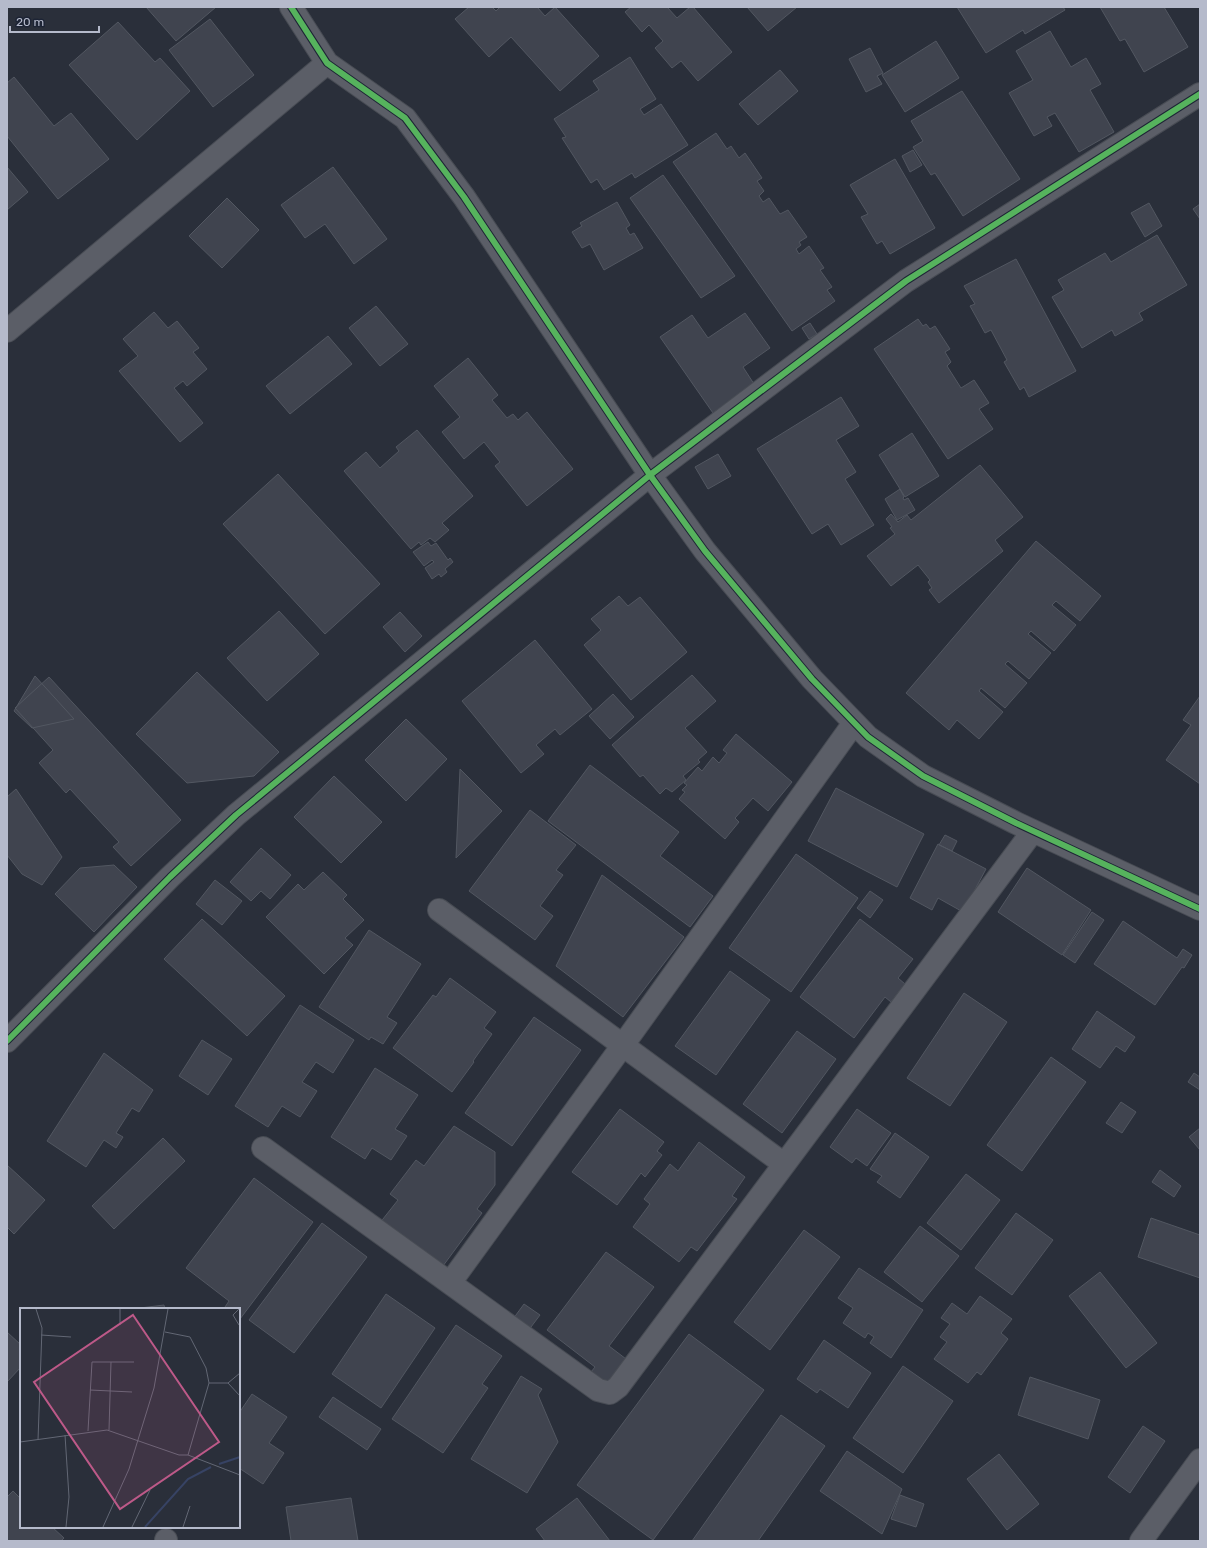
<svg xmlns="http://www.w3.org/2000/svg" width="1207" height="1548" font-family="Rubik,sans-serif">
	<rect width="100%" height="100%" fill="#2a2f3a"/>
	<path fill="#40444f" stroke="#525761" d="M146 7H216L176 41Z
		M469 7H492L496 11 500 7H537L545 16 555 7 599 56 560 91 511 37 489 57 455 19Z
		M631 7H667L677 18 690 7H693L732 52 698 81 681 61 672 68 655 48 663 41 649 25 642 32 625 12Z
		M747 7H797L768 31Z
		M957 7H1063L1065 10 1025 34 1023 30 986 53Z
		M1100 7H1164L1188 47 1144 72 1125 39 1120 41Z
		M210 19 254 75 213 107 169 50Z
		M118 22 155 62 160 58 190 91 137 140 69 65Z
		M1050 31 1071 67 1086 58 1101 84 1090 90 1114 132 1079 152 1055 113 1047 117 1052 126 1034 136 1009 93 1033 80 1016 51Z
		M936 41 959 78 905 112 882 75Z
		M870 48 883 73 877 76 882 84 866 92 849 59Z
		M630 57 656 99 640 109 644 115 661 104 688 145 635 178 632 173 604 190 597 179 591 183 562 138 566 137 554 119 599 90 593 81Z
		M780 70 798 91 758 125 739 104Z
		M14 77 54 126 71 113 109 159 58 199 7 136V83Z
		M962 91 1020 179 963 216 935 173 931 175 913 147 923 141 911 121Z
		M716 133 727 149 731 146 739 158 745 153 762 178 757 181 764 191 759 196 763 202 769 198 780 214 788 210 807 237 799 242 801 245 796 249 799 254 809 246 824 268 820 270 832 287 827 290 835 301 792 331 673 162Z
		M913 150 922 165 910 172 902 156Z
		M895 159 935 228 890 254 882 241 877 244 861 217 868 214 850 185Z
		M7 167 28 192 7 210Z
		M333 167 387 239 354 264 325 224 305 238 281 205Z
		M663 175 735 276 701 298 630 198Z
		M227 198 259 230 222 268 189 236Z
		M617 202 630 225 626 228 630 235 634 233 643 248 604 270 590 244 582 248 572 232 582 226 580 223Z
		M1149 203 1162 226 1145 237 1131 213Z
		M1200 204V219L1193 209Z
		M1157 235 1187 285 1139 313 1143 320 1115 336 1112 330 1082 348 1052 297 1064 290 1058 280 1105 253 1111 262Z
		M1016 259 1076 371 1029 397 1024 387 1020 390 1004 362 1007 360 991 330 985 333 970 306 975 304 964 286Z
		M376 306 408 344 380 366 349 328Z
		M154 312 168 328 177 321 199 348 193 352 207 369 187 386 183 381 174 388 203 423 180 442 119 371 138 356 123 339Z
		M745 313 770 348 743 367 754 384 713 413 660 337 692 315 708 338Z
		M918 319 923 326 926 324 930 329 935 326 950 349 945 352 951 362 947 366 961 388 974 380 989 403 979 409 993 429 948 459 874 349Z
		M810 323 817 334 809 339 802 328Z
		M328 336 352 364 290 414 266 386Z
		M468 358 498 395 492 400 507 418 513 414 518 420 527 412 573 469 527 506 495 466 500 462 484 442 464 459 442 432 460 417 434 386Z
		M841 397 859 426 836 440 856 472 845 479 874 525 841 545 828 524 812 534 757 449Z
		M417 430 473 496 442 523 449 530 435 542 430 538 421 545 419 542 411 549 344 471 366 452 380 468 399 451 396 447Z
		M912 433 939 476 905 497 879 455Z
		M718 454 731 476 708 489 695 467Z
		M980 465 1023 517 995 540 1003 551 939 603 929 590 932 588 928 582 930 580 918 565 891 586 867 556 895 534 890 528 892 527 886 519 891 514 898 522 907 515 911 520Z
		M278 474 380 584 325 634 223 524Z
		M900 489 904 497 903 498 904 500 908 498 915 510 897 520 885 499Z
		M1036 541 1101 596 1080 621 1056 601 1052 605 1076 625 1054 651 1031 631 1028 634 1051 653 1029 679 1008 661 1005 664 1027 683 1005 708 981 688 979 691 1003 712 979 739 957 720 949 730 906 693Z
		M428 542 431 546 436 543 448 560 450 558 453 562 445 569 447 572 441 577 439 574 432 579 425 568 434 562 432 560 424 566 413 552Z
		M619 596 628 606 640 597 687 652 631 700 584 645 601 630 591 619Z
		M279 611 319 654 267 701 227 658Z
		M400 612 422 636 405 652 383 627Z
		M535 640 592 709 560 735 555 729 536 745 544 754 521 773 462 701Z
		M197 672 279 752 254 776 187 783 136 734Z
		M692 675 716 701 685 728 707 752 698 760 700 762 683 776 686 780 672 792 666 788 660 794 643 775 640 777 612 745Z
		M35 676 74 719 32 728 14 711Z
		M49 677 181 820 131 866 113 847 119 842 70 789 66 793 39 763 53 750 15 708Z
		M613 694 634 717 610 739 589 716Z
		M1200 696V784L1166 760 1191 725 1183 720Z
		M406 719 447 759 406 801 365 760Z
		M736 734 792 782 768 811 753 798 735 818 739 822 725 839 679 799 685 792 682 790 687 785 684 783 698 767 702 771 713 757 719 763 727 753 723 750Z
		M590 765 679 832 660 856 713 896 690 927 548 821Z
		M460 769 502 811 456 858Z
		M334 776 382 822 341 863 294 817Z
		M836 788 924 834 897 887 808 841Z
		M16 789 62 857 42 885 22 874 7 855V797Z
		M530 810 576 845 556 870 563 875 540 906 553 916 535 940 469 891Z
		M945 835 957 841 952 851 939 845Z
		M938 844 986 869 963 912 938 898 932 910 910 898Z
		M261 848 291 875 270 899 261 891 251 901 230 882Z
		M796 854 858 898 791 992 729 948Z
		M114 865 137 887 94 932 55 894 80 868Z
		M1027 868 1091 910 1062 955 998 912Z
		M323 872 347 895 343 899 364 920 345 938 353 945 324 974 266 917 298 884 304 890Z
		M602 875 684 937 623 1017 556 966Z
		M215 880 242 901 222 925 196 904Z
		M870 891 883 900 870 918 857 908Z
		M1092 912 1104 920 1075 963 1063 955Z
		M202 919 285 996 247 1036 164 959Z
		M860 919 913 959 898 978 905 984 891 1002 885 997 854 1038 800 997Z
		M1123 921 1177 958 1183 949 1192 955 1184 968 1182 967 1155 1005 1094 964Z
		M369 930 421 964 387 1017 397 1023 383 1044 371 1037 369 1040 319 1007Z
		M730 971 770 1000 716 1075 675 1046Z
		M450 978 496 1012 484 1028 492 1034 473 1061 474 1062 452 1092 393 1048 433 995 436 997Z
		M964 993 1007 1022 950 1106 907 1078Z
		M300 1005 354 1040 333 1073 316 1062 302 1082 317 1091 300 1117 282 1106 268 1127 235 1106Z
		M1097 1011 1135 1037 1125 1052 1116 1046 1100 1068 1072 1049Z
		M534 1017 581 1050 512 1146 465 1113Z
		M797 1031 836 1059 782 1133 743 1104Z
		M202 1040 232 1059 208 1095 179 1076Z
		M104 1053 153 1090 139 1112 132 1108 116 1133 123 1137 116 1148 104 1140 86 1167 47 1141Z
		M1051 1057 1086 1082 1022 1171 987 1145Z
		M375 1068 418 1095 395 1129 407 1136 391 1160 372 1148 365 1159 331 1137Z
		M1194 1073 1200 1077V1090L1188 1082Z
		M1121 1102 1136 1112 1122 1133 1106 1123Z
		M620 1109 664 1142 657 1151 662 1155 645 1177 641 1173 617 1205 572 1172Z
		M857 1109 891 1133 867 1166 856 1158 852 1163 830 1147Z
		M454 1126 495 1152V1185L477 1209 482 1213 440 1270 379 1224 398 1200 390 1194 416 1160 424 1166Z
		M1200 1128V1150L1189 1137Z
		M895 1133 929 1157 900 1198 877 1182 882 1176 870 1169Z
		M163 1138 185 1161 114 1229 92 1206Z
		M699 1142 745 1177 732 1196 737 1199 697 1251 691 1247 679 1262 633 1227 650 1204 644 1199 670 1164 678 1171Z
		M7 1165 45 1200 14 1234 7 1227Z
		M1160 1170 1181 1186 1174 1197 1152 1182Z
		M966 1174 1000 1200 961 1250 927 1223Z
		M254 1178 313 1222 240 1319 239 1309H227L225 1307 229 1301 186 1268Z
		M1016 1213 1053 1240 1012 1295 975 1268Z
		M1151 1218 1200 1235V1278L1138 1257Z
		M322 1223 367 1257 294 1353 249 1320Z
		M920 1226 959 1256 922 1302 884 1272Z
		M804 1230 840 1257 770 1350 734 1322Z
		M606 1252 654 1287 609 1346 630 1362 612 1387 591 1372 595 1367 547 1330Z
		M859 1268 923 1310 891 1358 870 1343 874 1337 868 1333 865 1338 843 1323 853 1308 838 1298Z
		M1100 1272 1157 1343 1126 1368 1069 1296Z
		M386 1294 435 1328 381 1408 332 1374Z
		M980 1296 1012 1319 1001 1333 1008 1339 981 1375 977 1372 968 1383 934 1359 947 1342 940 1337 950 1324 941 1318 952 1303 967 1314Z
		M524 1304 540 1315 528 1331 513 1319Z
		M164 1305 165 1309H132Z
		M456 1325 502 1356 482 1384 488 1388 443 1453 392 1419Z
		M7 1332 21 1345V1367L7 1382Z
		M689 1334 764 1390 653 1540 577 1485Z
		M824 1340 871 1373 848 1408 820 1389 817 1393 797 1379Z
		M903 1366 953 1401 903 1473 853 1438Z
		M521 1376 542 1389 538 1395 558 1442 527 1493 471 1459Z
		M1030 1377 1100 1400 1088 1439 1018 1415Z
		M252 1394 287 1417 269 1443 284 1453 263 1484 239 1468V1413Z
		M333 1397 381 1429 367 1450 319 1417Z
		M781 1415 825 1446 758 1541H692Z
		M1143 1426 1165 1441 1130 1493 1108 1477Z
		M847 1451 902 1489 882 1534 820 1491Z
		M999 1454 1039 1504 1007 1530 967 1479Z
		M13 1491 21 1499V1527H52L64 1538 61 1541H8L7 1540V1497Z
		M900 1495 924 1504 916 1527 891 1519Z
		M351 1498 358 1541H291L286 1507Z
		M577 1498 610 1541H545L536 1529Z"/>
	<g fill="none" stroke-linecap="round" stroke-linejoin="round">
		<defs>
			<path id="minor" d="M291 7 327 63 405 118 464 197 650 475 705 551 812 679 868 737 923 776 1016 823 1200 909
				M7 331 327 63
				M439 910 784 1164
				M7 1041 170 877 236 815 650 475 906 281 1200 94
				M263 1148 598 1390 610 1393 618 1387 1033 831
				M450 1283 623 1045 854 723
				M166 1541V1540
				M1141 1541 1200 1460"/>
		</defs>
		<use href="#minor" stroke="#484c54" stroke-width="24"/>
		<use href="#minor" stroke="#5b5e67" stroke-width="22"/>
		<defs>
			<path id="cycleway" d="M291 7 327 63 405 118 464 197 650 475 705 551 812 679 868 737 923 776 1016 823 1200 909
				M7 1041 170 877 236 815 650 475 906 281 1200 94"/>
		</defs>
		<use href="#cycleway" stroke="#1d2435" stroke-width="8"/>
		<use href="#cycleway" stroke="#56b35d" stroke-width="6"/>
	</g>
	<g transform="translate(20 1308)">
		<rect width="220" height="220" fill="#2a2f3a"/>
		<path fill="none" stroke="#374364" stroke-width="2" d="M199 156 220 149M125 219 168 171 191 159"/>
		<path fill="none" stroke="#626774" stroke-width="1" d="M16 1 22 20 18 132M100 1V17M219 1 213 7 219 17M145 24 170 29 186 60 189 75M21 27 51 29M208 75 220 88M70 82 112 84M89 122 91 54M68 123 72 54H114M45 127 49 189 46 219M0 134 87 122 159 147H168L220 167M168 147 189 75H208L220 65M83 219 109 161 134 80 148 1M112 219 130 182M163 219 170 198"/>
		<path fill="#bd5988" fill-opacity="0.15" stroke="#bd5988" stroke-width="2" d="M113 7 199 134 100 201 14 74Z"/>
		<rect width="220" height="220" fill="none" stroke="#b5bacb" stroke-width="2"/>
	</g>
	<rect width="1207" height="1548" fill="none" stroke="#b5bacb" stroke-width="16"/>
	<path d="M10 26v6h89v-6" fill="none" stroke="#b5bacb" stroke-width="2"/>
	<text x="16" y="26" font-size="12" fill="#b5bacb" stroke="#1d2435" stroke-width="3" paint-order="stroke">20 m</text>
</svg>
